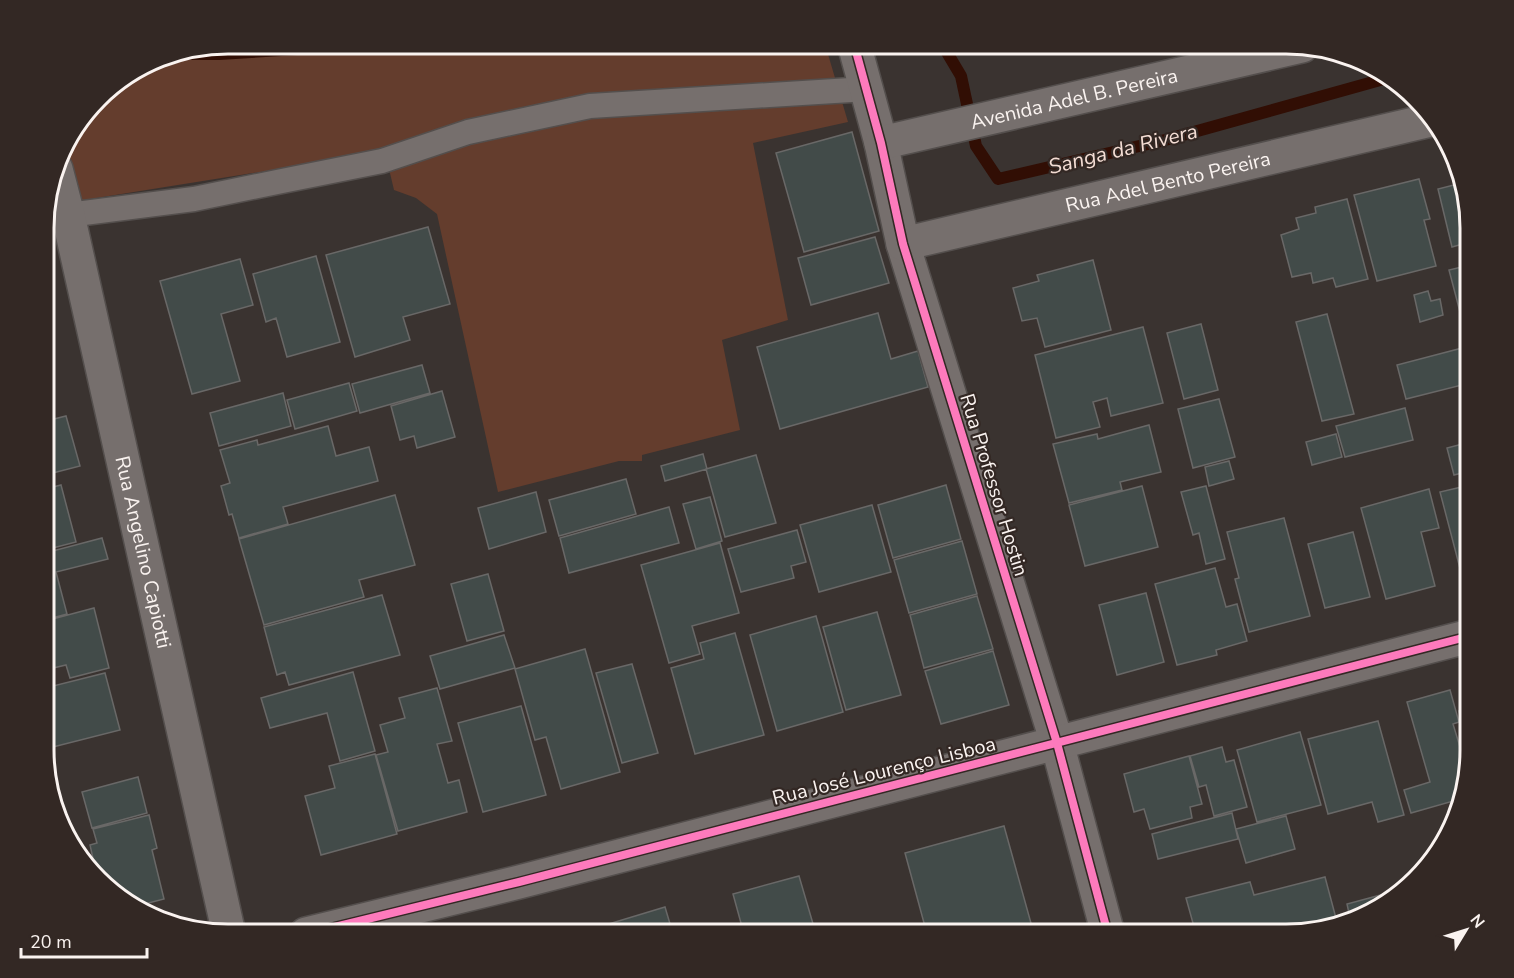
<svg xmlns="http://www.w3.org/2000/svg" width="1514" height="978" font-family="'Nunito Sans',sans-serif">
	<rect width="100%" height="100%" fill="#3a3330"/>
	<path fill="#643d2d" d="M228 44H825L848 122 753 143 788 320 722 340 740 430 642 455V461H619L498 492 437 214 416 198 394 190 385 152 65 203 61 152 63 146 106 90 158 57Z"/>
	<g fill="none" stroke-linecap="round" stroke-linejoin="round">
		<path stroke="#310e04" stroke-width="12" d="M942 44 961 76 976 146 998 179 1165 140 1391 77
			M175 54H219L313 48 334 44"/>
	</g>
	<path fill="#424b49" stroke="#696867" stroke-width="1.5" d="M852 132 879 231 804 252 776 153Z
		M1452 158 1470 216V242L1452 247 1438 189 1458 184Z
		M1419 179 1430 219 1424 220 1436 266 1377 281 1354 195Z
		M1347 199 1368 279 1336 287 1333 278 1313 283 1311 273 1292 277 1281 235 1299 229 1296 218 1316 213 1315 207Z
		M428 227 450 304 403 317 410 340 355 357 326 255Z
		M875 237 889 283 811 305 798 258Z
		M316 256 340 342 287 357 276 318 266 322 253 274Z
		M240 259 253 305 221 314 240 381 192 394 160 281Z
		M1093 260 1111 330 1045 347 1037 318 1022 321 1013 288 1039 281 1037 275Z
		M1470 265V309L1460 312 1449 270Z
		M1428 291 1431 301 1440 299 1443 315 1420 322 1414 295Z
		M1470 310V347L1461 312Z
		M878 313 891 359 918 351 928 387 780 429 757 347Z
		M1327 314 1354 414 1322 421 1296 322Z
		M1201 324 1218 390 1184 399 1167 333Z
		M1143 327 1163 403 1111 416 1107 398 1093 402 1100 427 1056 438 1035 355Z
		M1466 347 1470 364V383L1406 399 1397 365Z
		M422 365 430 393 360 413 352 384Z
		M349 383 357 411 295 429 287 400Z
		M442 391 455 437 417 448 414 436 400 440 391 406Z
		M283 393 291 426 219 446 210 413Z
		M1219 399 1235 457 1193 468 1178 409Z
		M45 400 50 420 66 416 80 466 45 475Z
		M1405 408 1413 440 1345 457 1336 426Z
		M1149 425 1161 472 1120 482 1122 490 1069 503 1053 444 1097 434 1098 439Z
		M328 426 336 456 369 447 378 481 283 507 288 524 239 538 232 514 229 515 221 486 230 483 220 450 257 440 258 445Z
		M1336 434 1342 457 1312 465 1306 442Z
		M1470 442V471L1454 475 1447 448Z
		M703 454 707 469 665 481 661 466Z
		M756 455 776 523 725 537 706 469Z
		M1229 461 1234 479 1209 486 1205 467Z
		M626 479 636 514 559 536 549 500Z
		M61 485 76 542 45 550V489Z
		M946 485 961 539 893 558 878 505Z
		M1470 485V574L1462 576 1440 492Z
		M1142 486 1158 547 1085 566 1069 505Z
		M1206 486 1225 559 1206 564 1199 533 1193 535 1181 492Z
		M1429 489 1439 528 1421 532 1435 586 1386 599 1361 508Z
		M536 492 546 532 489 549 478 508Z
		M395 495 415 565 359 580 364 597 264 625 239 539Z
		M710 497 722 541 696 549 683 504Z
		M872 505 891 572 819 592 800 525Z
		M669 507 679 543 569 573 560 538Z
		M1284 518 1310 616 1249 632 1235 579 1239 578 1227 532Z
		M797 530 806 562 791 566 794 578 741 592 728 549Z
		M1353 532 1370 597 1325 608 1308 544Z
		M102 538 108 559 56 572 67 614 45 620V553Z
		M962 541 977 594 909 613 894 560Z
		M720 543 739 613 692 626 700 654 669 663 641 565Z
		M1215 568 1226 607 1237 604 1247 641 1216 650 1217 655 1177 665 1155 584Z
		M488 574 504 631 467 641 451 584Z
		M1146 593 1164 662 1117 675 1099 605Z
		M382 595 400 655 289 685 285 672 277 675 264 627Z
		M977 596 993 649 924 668 910 615Z
		M94 608 109 668 70 678 66 665 45 670V621Z
		M877 612 901 695 846 710 823 627Z
		M816 616 843 712 777 731 750 635Z
		M735 633 764 735 695 754 671 668 704 659 700 643Z
		M504 635 515 668 440 689 430 656Z
		M585 649 620 772 561 789 546 737 535 740 515 669Z
		M993 651 1009 705 941 724 925 671Z
		M632 664 658 753 622 763 596 673Z
		M353 672 375 751 340 761 327 713 270 728 261 698Z
		M105 673 120 730 45 749V688Z
		M437 688 452 741 437 744 448 783 459 780 467 812 398 831 376 755 388 752 380 725 405 718 399 698Z
		M1450 690 1459 722 1453 724 1464 760 1470 758V762L1457 800 1411 813 1404 790 1430 782 1407 702Z
		M521 706 546 795 483 812 458 723Z
		M1470 708V751L1459 711Z
		M1378 721 1404 815 1378 822 1372 802 1328 814 1308 739Z
		M1300 732 1321 805 1257 822 1237 750Z
		M1222 747 1226 762 1234 760 1247 807 1214 816 1206 785 1199 787 1190 756Z
		M375 754 397 834 321 855 305 796 335 788 329 766Z
		M1189 756 1202 804 1190 807 1192 818 1150 829 1144 809 1134 812 1124 774Z
		M138 777 147 813 92 828 82 792Z
		M1232 813 1238 839 1158 859 1152 834Z
		M149 815 157 848 152 850 164 899 133 907 126 904 94 872H96L90 845 97 843 93 829Z
		M1286 816 1295 849 1246 863 1236 829Z
		M1004 826 1034 934H927L905 853Z
		M799 876 816 934H744L733 894Z
		M1325 877 1337 922 1298 934H1196L1186 898 1250 882 1254 895Z
		M1388 893 1390 899 1379 910 1350 918 1347 904Z
		M665 907 673 934H604L602 926Z"/>
	<g fill="none" stroke-linecap="round" stroke-linejoin="round">
		<defs>
			<path id="service" d="M68 215 194 199 282 181 382 161 468 132 590 106 867 89"/>
			<g id="minor">
				<path d="M854 44 881 143 903 244 1057 743 1108 934"/>
				<path id="s1" d="M881 143 1302 46"/>
				<path id="s2" d="M56 169 68 215 229 934"/>
				<path id="s3" d="M903 244 1431 120"/>
				<path d="M306 934 519 882 1470 636"/>
			</g>
		</defs>
		<use href="#service" stroke="#544f4d" stroke-width="27"/>
		<use href="#minor" stroke="#544f4d" stroke-width="36"/>
		<use href="#service" stroke="#766f6d" stroke-width="24"/>
		<use href="#minor" stroke="#766f6d" stroke-width="33"/>
		<defs>
			<path id="cycleway" d="M854 44 881 143 903 244 1057 743 1108 934
				M306 934 519 882 1470 636"/>
		</defs>
		<use href="#cycleway" stroke="#332824" stroke-width="11"/>
		<use href="#cycleway" stroke="#fd7abc" stroke-width="8"/>
	</g>
	<g text-anchor="middle" dominant-baseline="central" stroke-width="4.5" stroke-linejoin="round" paint-order="stroke">
		<g font-size="20" fill="#faf3f0" stroke="#332824">
			<text stroke="none"><textPath href="#s1" startOffset="198">Avenida Adel B. Pereira</textPath></text>
			<text stroke="none"><textPath href="#s3" startOffset="272">Rua Adel Bento Pereira</textPath></text>
			<text transform="translate(994 485) rotate(73)">Rua Professor Hostin</text>
			<text stroke="none"><textPath href="#s2" startOffset="393">Rua Angelino Capiotti</textPath></text>
			<text transform="translate(884 771) rotate(-14)">Rua José Lourenço Lisboa</text>
		</g>
		<g font-size="21" font-style="italic" fill="#f4ddd4" stroke="#332824">
			<text transform="translate(1123 149) rotate(-14)">Sanga da Rivera</text>
		</g>
	</g>
	<path d="M0 0H1514V978H0ZM228 54H1286A174 174 0 0 1 1460 228V750A174 174 0 0 1 1286 924H228A174 174 0 0 1 54 750V228A174 174 0 0 1 228 54Z" fill="#332824" fill-rule="evenodd"/>
	<path fill="none" stroke="#faf3f0" stroke-width="3" d="M228 54H1286A174 174 0 0 1 1460 228V750A174 174 0 0 1 1286 924H228A174 174 0 0 1 54 750V228A174 174 0 0 1 228 54Z"/>
	<g transform="translate(1466 930) rotate(52)" stroke="#332824" stroke-width="4.5" paint-order="stroke">
	<path d="M0-4.5L10 22L0 15L-10 22Z" fill="#faf3f0"/>
	<text y="-9" font-size="16" font-weight="bold" text-anchor="middle" fill="#faf3f0">N</text>
	</g>
	<path d="M21 948v9h126v-9" fill="none" stroke="#faf3f0" stroke-width="3"/>
	<text x="30" y="948" font-size="18" fill="#faf3f0" stroke="#332824" stroke-width="4.5" paint-order="stroke">20 m</text>
</svg>
